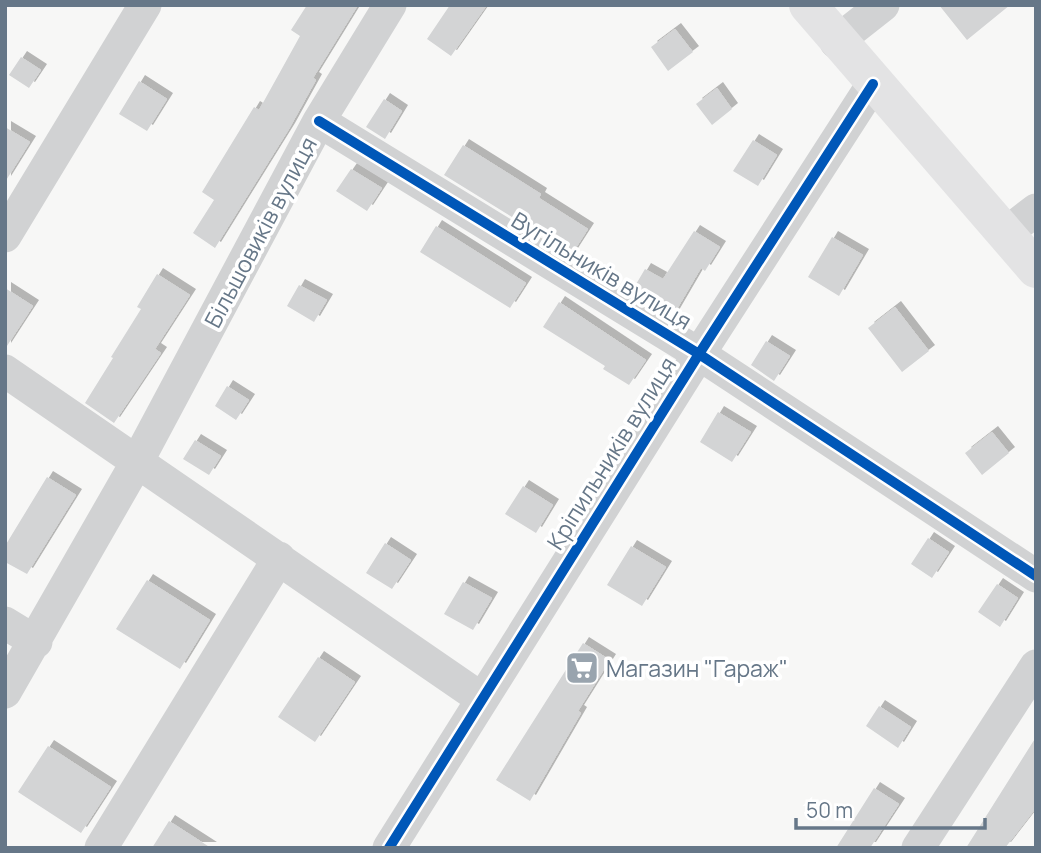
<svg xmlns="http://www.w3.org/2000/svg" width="1041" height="853" font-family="Manrope,sans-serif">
	<defs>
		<filter id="shadow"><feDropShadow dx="6" dy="-6" stdDeviation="0" flood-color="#0004"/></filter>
	</defs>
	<rect width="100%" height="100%" fill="#f7f7f6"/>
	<path fill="#d3d4d5" filter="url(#shadow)" d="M307 5H358L313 78 316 80 289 129 215 248 193 233 214 200 202 192 254 107 259 110 300 36 291 30Z
		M450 5H487L451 56 427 39Z
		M939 5H1010L967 40Z
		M675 29 693 52 668 71 651 47Z
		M21 57 41 70 29 88 9 75Z
		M139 81 167 99 147 131 119 114Z
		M717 88 732 109 712 125 696 104Z
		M384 99 402 111 385 139 366 127Z
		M5 127 30 142 5 182Z
		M753 140 777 155 758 186 733 171Z
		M463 145 541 194 539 198 588 229 572 254 444 175Z
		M351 169 382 188 367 211 336 191Z
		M436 226 526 283 510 308 420 252Z
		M694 231 720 247 705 271 701 268 673 316 632 291 645 269 663 279Z
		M832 237 863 255 839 296 808 277Z
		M157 274 190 295 155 349 161 353 114 423 85 403 113 358 111 357 141 309 137 307Z
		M299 285 327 300 314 322 287 306Z
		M5 288 33 306 5 349Z
		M559 302 646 360 629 385 603 369 605 366 543 327Z
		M895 307 929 351 902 372 868 328Z
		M766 341 790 356 774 381 751 365Z
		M227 386 249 400 236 420 215 406Z
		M718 412 751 432 732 462 700 442Z
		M992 432 1009 453 982 475 965 453Z
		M195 440 221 456 209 475 183 459Z
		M47 477 76 495 27 574 5 562V546Z
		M523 486 553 505 536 533 505 514Z
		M928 538 949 552 932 578 911 564Z
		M385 543 411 560 392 589 366 573Z
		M631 546 666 567 642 606 607 585Z
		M147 580 210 620 180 669 116 629Z
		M463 582 492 598 473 630 444 614Z
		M997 584 1018 598 1000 627 978 612Z
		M583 643 610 660 578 711 581 713 530 801 496 780Z
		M318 657 355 682 315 742 278 717Z
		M879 706 911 727 898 748 866 726Z
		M1036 737V808L1005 848H966Z
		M48 746 111 787 81 833 18 792Z
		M874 788 899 804 870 848H836Z
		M169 821 211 848H152Z"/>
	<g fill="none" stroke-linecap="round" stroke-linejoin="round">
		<path stroke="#d1d2d3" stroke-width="33" d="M836 42 883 5
			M319 121 699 354 1036 576
			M1005 234 1036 210
			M5 236 145 5
			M5 371 482 699
			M5 623 36 642
			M5 692 137 462 319 121 390 5
			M101 848 279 558
			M389 848 699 354 873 84
			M918 848 1036 666"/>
		<path stroke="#e3e3e4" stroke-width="38" d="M808 5 1036 269"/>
		<defs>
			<path id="cycleway" d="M319 121 699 354 1036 576
				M389 848 699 354 873 84"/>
		</defs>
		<use href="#cycleway" stroke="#fff" stroke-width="15"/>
		<use href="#cycleway" stroke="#0057b8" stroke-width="10"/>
	</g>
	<defs>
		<symbol id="supermarket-square" viewBox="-11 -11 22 22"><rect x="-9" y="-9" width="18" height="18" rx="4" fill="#99a4ae" stroke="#fff"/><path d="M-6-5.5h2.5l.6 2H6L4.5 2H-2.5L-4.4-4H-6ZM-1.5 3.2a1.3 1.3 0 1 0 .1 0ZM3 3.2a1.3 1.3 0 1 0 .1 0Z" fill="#fff"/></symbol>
	</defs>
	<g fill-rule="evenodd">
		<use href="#supermarket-square" x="563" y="649" width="38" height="38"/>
	</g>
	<g text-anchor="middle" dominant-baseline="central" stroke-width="7" stroke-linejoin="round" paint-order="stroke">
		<g font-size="23" fill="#678" stroke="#fff">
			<text transform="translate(260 232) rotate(-62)">Більшовиків вулиця</text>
			<text transform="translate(602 270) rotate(31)">Вугільників вулиця</text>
			<text transform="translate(611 453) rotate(-58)">Кріпильників вулиця</text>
		</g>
		<g font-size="23" fill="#678" stroke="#fff" text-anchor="start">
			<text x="606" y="668">Магазин "Гараж"</text>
		</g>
	</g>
	<rect width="1041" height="853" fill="none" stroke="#667788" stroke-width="14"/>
	<path d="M796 818v10h189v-10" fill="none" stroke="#667788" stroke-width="3.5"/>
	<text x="806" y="818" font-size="21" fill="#667788" stroke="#ffffff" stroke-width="5" paint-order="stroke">50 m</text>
</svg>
